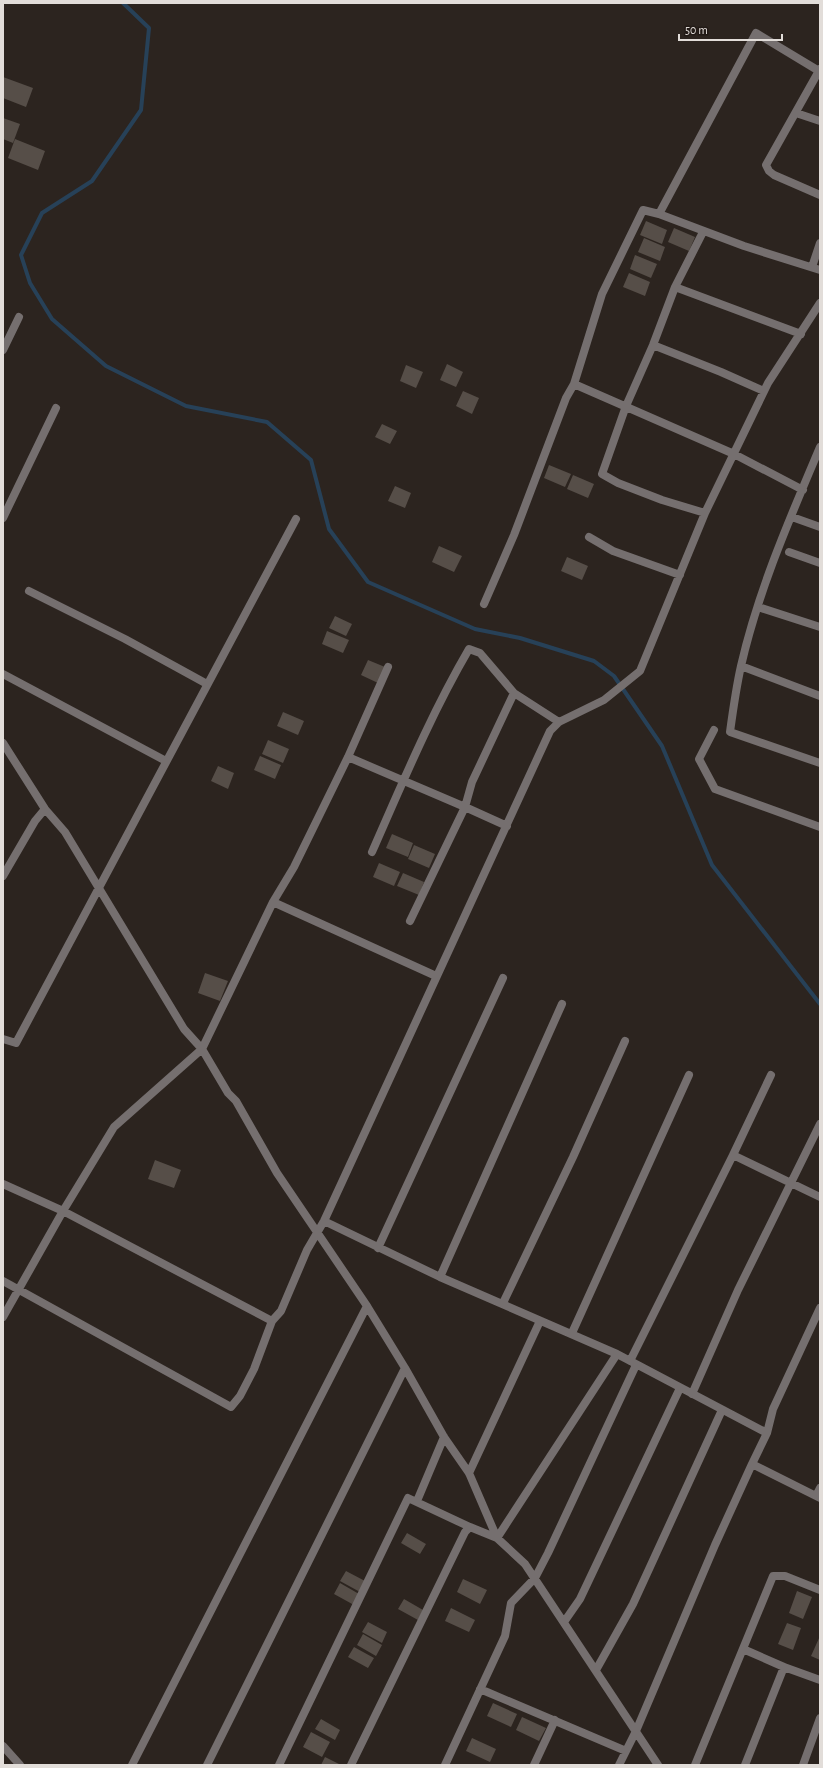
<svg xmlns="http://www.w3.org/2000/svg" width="823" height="1768" font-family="'Alegreya Sans',sans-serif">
	<rect width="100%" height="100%" fill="#2c241f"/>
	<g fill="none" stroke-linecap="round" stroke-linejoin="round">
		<path stroke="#274158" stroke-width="4" d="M123 3 149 28 141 110 92 181 42 213 21 255 30 283 52 319 106 366 186 406 267 422 311 460 329 529 368 582 475 629 520 638 594 661 614 676 662 746 712 865 820 1004"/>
	</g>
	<path fill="#564e48" d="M3 77 33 88 26 107 3 98Z
		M3 118 20 124 13 143 3 139Z
		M15 139 45 151 38 170 8 158Z
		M646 221 667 230 662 244 640 235Z
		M674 228 695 237 689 251 668 242Z
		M644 238 665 247 660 261 638 252Z
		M635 255 657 264 651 278 630 269Z
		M629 273 650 282 645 296 623 287Z
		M447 364 463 372 456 387 440 380Z
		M406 365 423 372 416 388 400 381Z
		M463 391 479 398 472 414 456 406Z
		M382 424 397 431 390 444 375 437Z
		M549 465 571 474 565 487 544 478Z
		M573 475 594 484 588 498 567 489Z
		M395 486 411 493 405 508 388 501Z
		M439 546 462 556 454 572 432 562Z
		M567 557 588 566 582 580 561 571Z
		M335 616 352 624 346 636 329 628Z
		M327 631 349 640 343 653 322 644Z
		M368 660 385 667 378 683 361 675Z
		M283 712 304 721 298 735 277 726Z
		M268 740 289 749 283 763 262 754Z
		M260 756 281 765 275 779 254 770Z
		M218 766 234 773 228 789 211 781Z
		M392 834 413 843 408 857 386 848Z
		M414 845 435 854 429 868 408 859Z
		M379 863 400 872 394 886 373 877Z
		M403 873 424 882 419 895 397 886Z
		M205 973 228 981 220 1001 198 993Z
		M155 1160 181 1170 174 1188 148 1179Z
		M407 1533 426 1544 420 1554 401 1543Z
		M346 1571 365 1581 360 1592 340 1581Z
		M463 1579 487 1590 480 1604 457 1592Z
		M340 1583 359 1594 354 1605 334 1594Z
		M797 1591 812 1597 803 1619 789 1613Z
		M404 1599 423 1610 418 1620 398 1609Z
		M451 1608 475 1620 469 1632 445 1621Z
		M368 1622 387 1632 382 1643 362 1632Z
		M787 1623 801 1628 793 1650 778 1644Z
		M363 1634 382 1645 376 1656 357 1645Z
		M820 1636V1660L811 1656Z
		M354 1647 374 1658 368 1668 348 1657Z
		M493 1703 517 1714 511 1727 487 1716Z
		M522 1717 546 1728 539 1741 516 1730Z
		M321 1719 340 1730 335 1740 315 1729Z
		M311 1732 330 1742 322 1757 303 1747Z
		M472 1738 496 1749 490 1762 466 1751Z
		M325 1757 341 1765H321Z"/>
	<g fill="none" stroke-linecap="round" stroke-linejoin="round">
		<path stroke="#756f6f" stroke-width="8" d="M820 69 766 165 769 171 774 175 820 195
			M796 113 820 121
			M659 214 756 33 819 71
			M703 232 675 287 653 345 626 406 602 474 618 483 662 500 705 513
			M812 267 820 243
			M675 287 801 334
			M653 345 721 372 764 391
			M3 350 19 317
			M574 384 734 454 803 490
			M820 447C790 518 758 591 741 666 736 688 733 710 730 732L820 763
			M792 517 820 527
			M3 518 56 408
			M589 537 613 551 680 575
			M789 552 820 563
			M29 591 125 639 207 684
			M484 604 514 535 566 398 574 384 602 294 643 210 659 214 744 246 820 270
			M758 607 820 627
			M741 666 820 696
			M3 674 166 761
			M714 730 699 759 715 789 820 827
			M3 743 45 809 65 832 184 1029 202 1049 228 1093 236 1101 277 1173 367 1306 405 1368 444 1437 469 1473 497 1538 617 1354
			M348 757 465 807 410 921
			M507 826 465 807 472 782 514 693
			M372 852C402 784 431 714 469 649L480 653 514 693 559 722
			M3 876 35 821 45 809
			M273 902 436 976
			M3 1039 16 1043 296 519
			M771 1075 733 1155 820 1197
			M3 1184 63 1211 272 1321
			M324 1221 440 1277 617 1354 767 1433 752 1464 820 1498
			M378 1248 503 978
			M440 1277 562 1004
			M3 1281 231 1407 240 1396 254 1369 272 1321 281 1311 307 1250 324 1221 550 731 559 722 604 700 640 671 705 513 768 383 820 303
			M503 1303 573 1157 625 1041
			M3 1317 63 1211 114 1127 202 1049 273 902 294 867 348 757 388 667
			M572 1333 689 1075
			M630 1361 733 1155
			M692 1394 738 1290 820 1124
			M767 1433 773 1409 820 1308
			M469 1473 540 1321
			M816 1496 820 1488
			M417 1501 444 1437
			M564 1622 580 1599 680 1388
			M743 1649 784 1667
			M596 1670 633 1604 722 1410
			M480 1689 626 1751
			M3 1746 20 1765
			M132 1765 367 1306
			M207 1765 405 1368
			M279 1765 408 1498 470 1527
			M351 1765 465 1532 470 1527 497 1538 525 1564 658 1765
			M445 1765 505 1636 511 1603 535 1578 548 1553 636 1365
			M534 1765 555 1720
			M619 1765 636 1731 715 1545 752 1464
			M695 1765 773 1576H785L820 1590
			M745 1765 784 1667 820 1680
			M803 1765 820 1718"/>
	</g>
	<rect width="823" height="1768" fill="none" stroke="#e2ddd9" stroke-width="8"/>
	<path d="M679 34v6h103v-6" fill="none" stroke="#e2ddd9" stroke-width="2"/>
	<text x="685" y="34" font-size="12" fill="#e2ddd9" stroke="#221a16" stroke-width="3" paint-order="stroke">50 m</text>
</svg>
